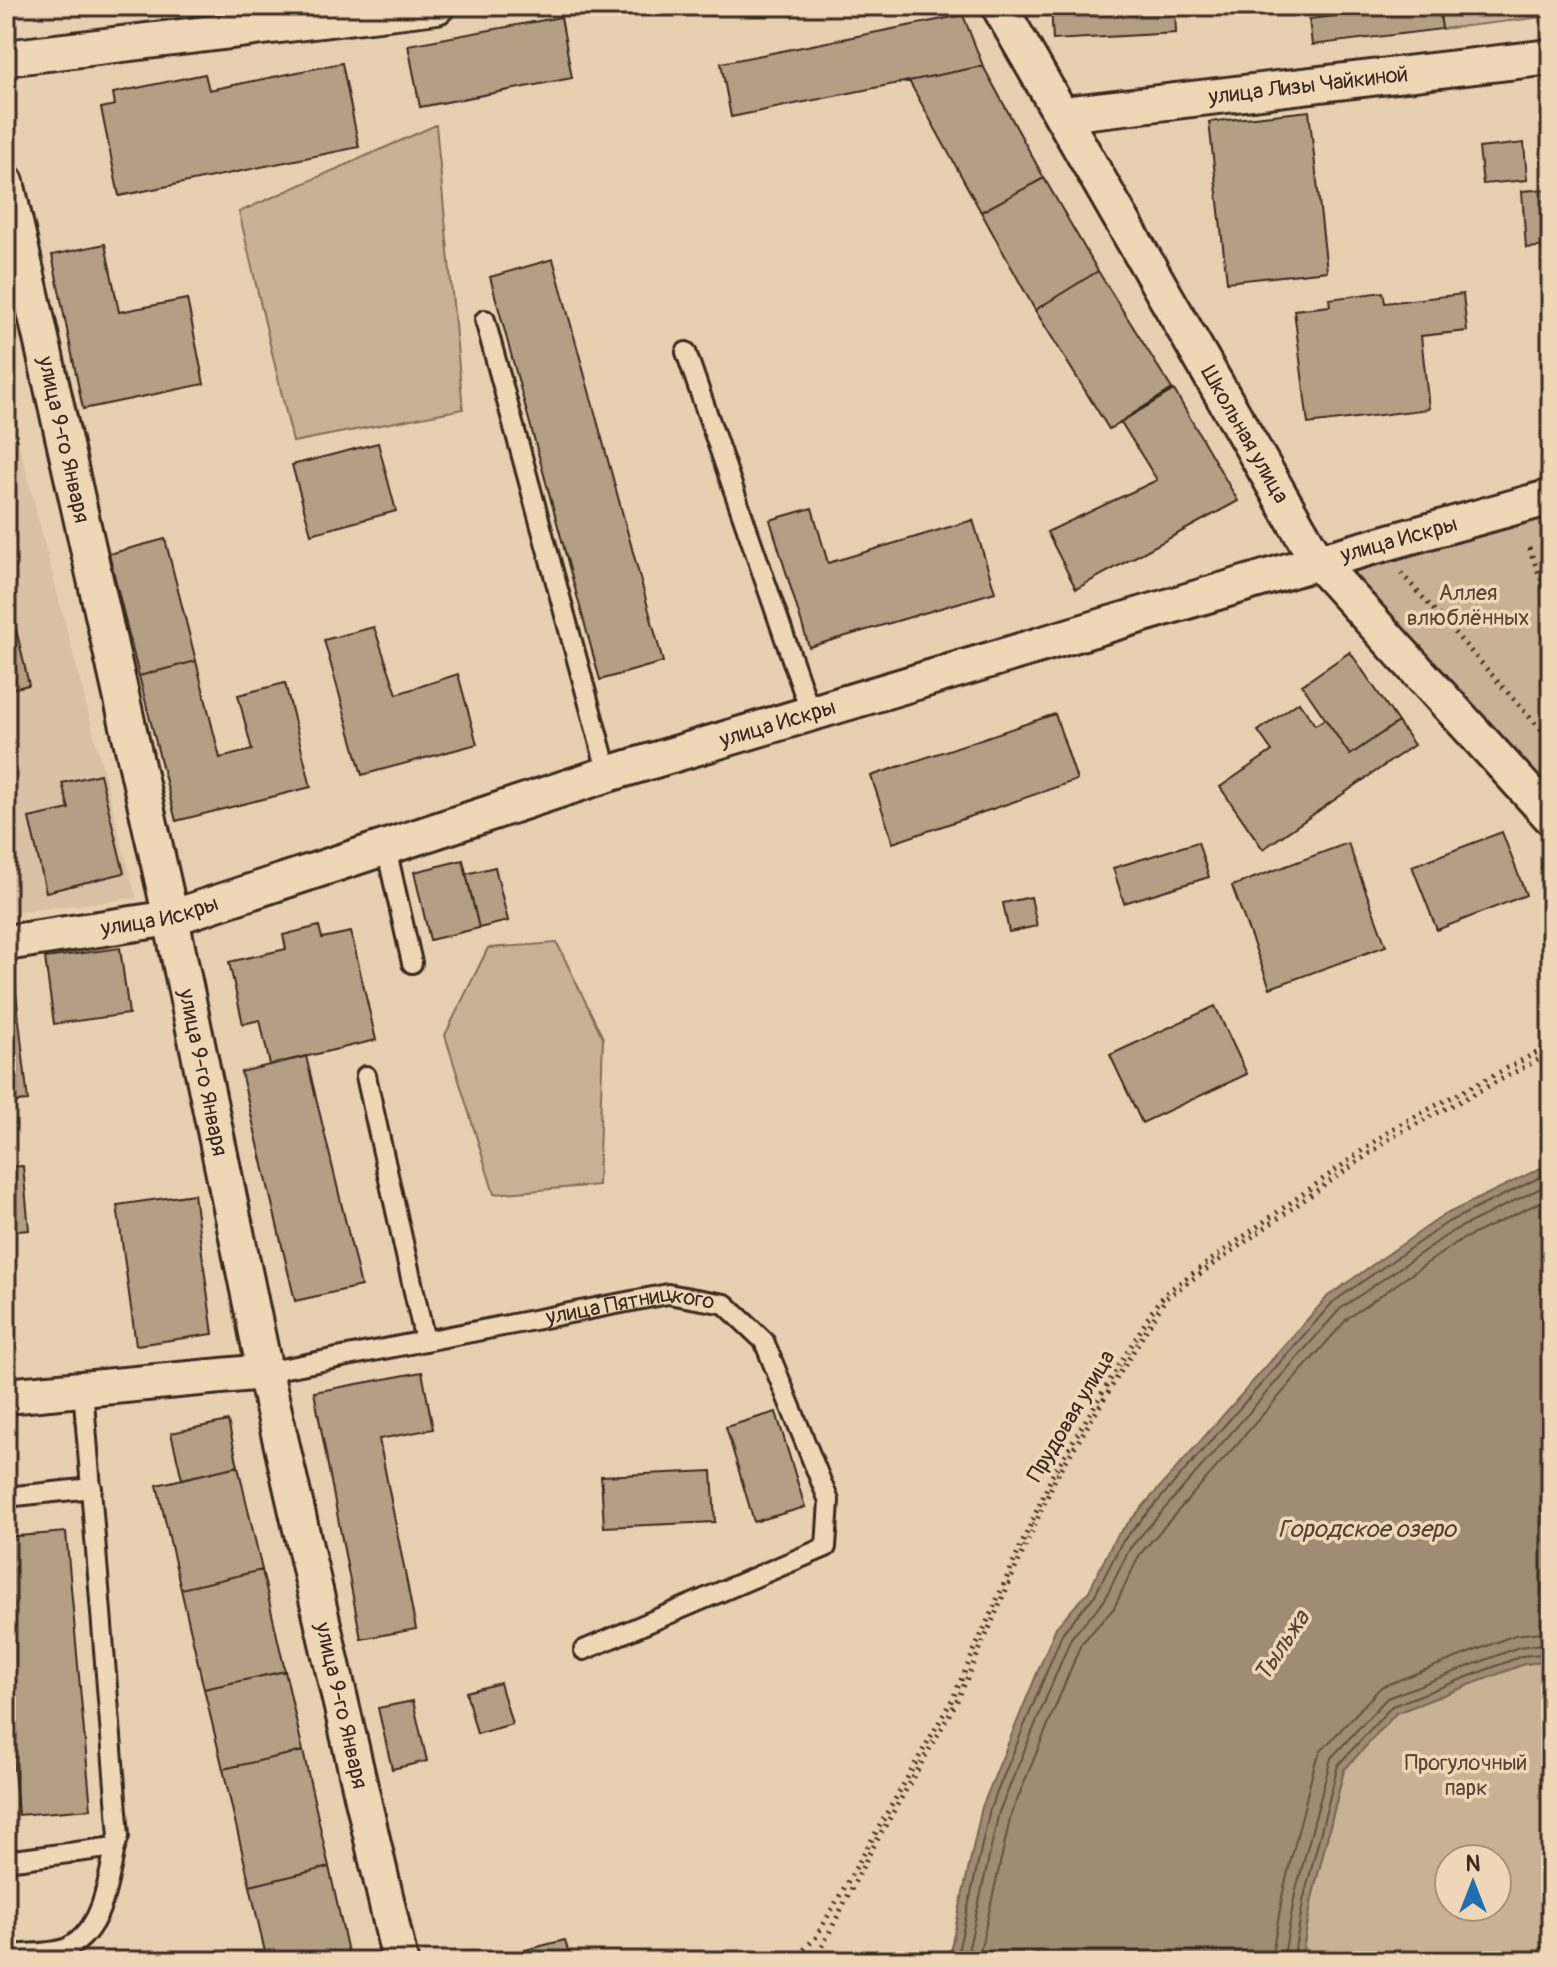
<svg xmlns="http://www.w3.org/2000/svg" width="1557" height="1967" font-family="Pangolin,sans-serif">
	<rect width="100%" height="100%" fill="#e7d0b1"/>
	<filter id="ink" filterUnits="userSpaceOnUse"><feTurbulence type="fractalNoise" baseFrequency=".0125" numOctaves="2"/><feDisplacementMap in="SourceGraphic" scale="16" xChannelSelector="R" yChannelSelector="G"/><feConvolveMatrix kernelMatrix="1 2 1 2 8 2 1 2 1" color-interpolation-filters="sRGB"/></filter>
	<g filter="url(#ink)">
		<path fill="#d8c1a4" d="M6 394 136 898 6 913Z"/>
		<path fill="#c7b296" stroke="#816e5a" stroke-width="2" fill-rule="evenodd" d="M1439 6H1551V16L1442 29Z
			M436 125 463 409 293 442 239 212Z
			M1551 497V817L1318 562Z
			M557 943 603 1038 598 1185 494 1194 445 1035 488 948Z
			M1551 1661V1961H1301L1312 1898 1344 1770 1396 1713 1524 1664ZM1449 1859H1497V1907H1449Z"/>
		<path fill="#a08c74" stroke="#786552" stroke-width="2" d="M1551 1163V1661L1524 1664 1396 1713 1344 1770 1312 1898 1301 1961H948L982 1807 1056 1627 1089 1591 1115 1538 1328 1296 1444 1215Z"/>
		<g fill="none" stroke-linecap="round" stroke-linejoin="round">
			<path stroke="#635140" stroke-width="2" d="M956 1961 990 1809 1063 1632 1095 1595 1122 1542 1333 1302 1448 1222 1551 1172
				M966 1961 999 1812 1071 1638 1104 1601 1130 1548 1340 1309 1453 1231 1551 1183
				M978 1961 1011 1815 1081 1644 1114 1608 1140 1554 1348 1318 1459 1241 1551 1197
				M1271 1961 1283 1892 1315 1763 1321 1751 1381 1687 1515 1635 1551 1631
				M1283 1961 1295 1894 1331 1758 1387 1698 1519 1647 1551 1643
				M1293 1961 1304 1897 1338 1765 1392 1706 1522 1656 1551 1653"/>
		</g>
		<path fill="#b49f85" stroke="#3b2a1e" stroke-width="2" d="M1051 6H1175L1176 33 1053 40Z
			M1417 6H1439L1442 29 1312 45 1309 19Z
			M963 15 983 66 731 117 721 63Z
			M561 17 572 78 420 107 408 45Z
			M342 63 359 147 119 196 101 108 115 105 113 93 205 74 209 90Z
			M983 66 1044 178 981 212 909 81Z
			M1309 111 1327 271 1227 282 1209 122Z
			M1524 143 1527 180 1483 184 1479 148Z
			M1546 153H1551V246L1526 248 1522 191 1548 189Z
			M1044 178 1098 271 1035 310 981 212Z
			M105 244 119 312 187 299 204 384 83 409 52 255Z
			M553 259 663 662 600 680 490 277Z
			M1098 271 1172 389 1109 429 1035 310Z
			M1383 292 1385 303 1463 294 1467 331 1421 336 1429 409 1308 424 1294 310 1330 306 1329 299Z
			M1174 390 1238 501 1076 589 1047 532 1157 480 1121 422Z
			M378 443 396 511 311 534 292 465Z
			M812 508 828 563 973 520 995 592 809 647 770 520Z
			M165 539 196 661 139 676 109 554Z
			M10 603 29 685 6 690V604Z
			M374 627 397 694 458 674 477 744 362 775 324 640Z
			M1350 652 1398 722 1350 755 1302 685Z
			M196 661 220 758 252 750 238 695 285 683 311 787 176 821 139 676Z
			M1299 702 1315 725 1325 719 1350 755 1398 722 1414 745 1263 849 1220 787 1272 751 1258 731Z
			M1055 714 1077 780 893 843 871 776Z
			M100 774 124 873 46 892 29 818 69 809 62 783Z
			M1502 832 1526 895 1437 930 1412 866Z
			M1198 842 1209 877 1124 903 1113 868Z
			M1348 843 1386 946 1270 988 1232 886Z
			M463 860 479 928 430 940 414 872Z
			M495 867 508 921 479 928 466 874Z
			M1031 897 1037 926 1009 932 1003 903Z
			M319 926 322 938 351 932 376 1040 270 1065 260 1020 243 1024 229 962 286 949 283 935Z
			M120 948 129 1014 54 1024 45 958Z
			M13 966 28 1101 6 1103V967Z
			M1215 1006 1247 1074 1142 1123 1110 1055Z
			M306 1056 361 1286 295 1301 241 1072Z
			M23 1166 29 1230 6 1232V1167Z
			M194 1194 213 1334 136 1345 117 1205Z
			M422 1372 433 1429 379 1439 416 1629 361 1639 314 1392Z
			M776 1412 805 1507 754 1522 726 1427Z
			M228 1421 238 1466 182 1479 171 1433Z
			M238 1466 262 1570 181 1589 157 1485Z
			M712 1471 715 1522 604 1527 601 1476Z
			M66 1532 91 1809 18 1815 6 1679V1537Z
			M262 1570 285 1671 204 1689 181 1589Z
			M285 1671 303 1751 223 1769 204 1689Z
			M500 1683 512 1724 477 1734 466 1692Z
			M413 1701 427 1761 392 1769 378 1708Z
			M303 1751 329 1867 250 1886 223 1769Z
			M329 1867 350 1961H267L250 1886Z
			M565 1940 571 1961H524L521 1951Z"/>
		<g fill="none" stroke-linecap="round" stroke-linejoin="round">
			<defs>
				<g id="service">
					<path d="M485 320 608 774"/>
					<path d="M686 352 811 714"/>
					<path d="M386 848 412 963"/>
					<path d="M366 1076 425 1341"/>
					<path id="s1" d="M265 1372 668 1294 725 1304 764 1341 829 1501 826 1547 584 1650"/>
					<path d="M6 1497 92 1488"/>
					<path d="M6 1861 115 1847 119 1836 83 1389"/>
					<path d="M6 1955C24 1953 53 1955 69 1947 103 1929 108 1881 115 1847"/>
				</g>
				<g id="minor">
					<path id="s2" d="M999 6 1318 562 1551 817"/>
					<path d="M6 58 437 6"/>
					<path id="s3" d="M1064 114 1551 57"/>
					<path id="s4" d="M6 182 171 918 265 1372 400 1961"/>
					<path id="s5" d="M6 943 171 918 608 774 1318 562 1551 497"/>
					<path d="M6 1396 265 1372"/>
				</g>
			</defs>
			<use href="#service" stroke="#3b2a1e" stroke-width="24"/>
			<use href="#minor" stroke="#3b2a1e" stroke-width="40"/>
			<path stroke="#3b2a1e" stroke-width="5" stroke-dasharray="2 6" stroke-linecap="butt" d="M1529 548 1551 605
				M1401 573 1551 741
				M793 1961 816 1937 953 1698 1054 1472 1156 1305 1167 1292 1395 1127 1551 1045
				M815 1961 868 1856 957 1701 1055 1479 1166 1298 1394 1136 1551 1053"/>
			<use href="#service" stroke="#eed7b7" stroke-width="18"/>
			<use href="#minor" stroke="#eed7b7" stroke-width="34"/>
		</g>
	</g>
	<g text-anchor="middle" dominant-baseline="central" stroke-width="7" stroke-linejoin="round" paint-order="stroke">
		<g font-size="22" fill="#3b2a1e" stroke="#eed7b7">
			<text stroke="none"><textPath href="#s3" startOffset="246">улица Лизы Чайкиной</textPath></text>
			<text stroke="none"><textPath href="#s2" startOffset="494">Школьная улица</textPath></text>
			<text stroke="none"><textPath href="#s4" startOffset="264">улица 9-го Января</textPath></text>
			<text stroke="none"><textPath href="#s5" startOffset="1452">улица Искры</textPath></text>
			<text stroke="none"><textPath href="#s5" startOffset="804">улица Искры</textPath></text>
			<text stroke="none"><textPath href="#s5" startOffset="156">улица Искры</textPath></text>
			<text stroke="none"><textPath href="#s4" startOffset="912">улица 9-го Января</textPath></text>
			<text stroke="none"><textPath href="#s1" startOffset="372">улица Пятницкого</textPath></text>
			<text transform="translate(1071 1416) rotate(-59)">Прудовая улица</text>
			<text stroke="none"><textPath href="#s4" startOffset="1560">улица 9-го Января</textPath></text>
		</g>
		<g font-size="22" fill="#574536" stroke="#eed7b7">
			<text x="1468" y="593">Аллея<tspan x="1468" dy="25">влюблённых</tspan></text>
			<text x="1466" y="1763">Прогулочный<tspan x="1466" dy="25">парк</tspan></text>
		</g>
		<g font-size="24" font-style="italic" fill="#544234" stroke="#eed7b7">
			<text x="1367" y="1529">Городское озеро</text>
			<text transform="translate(1282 1646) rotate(-56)">Тыльжа</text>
		</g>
	</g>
	<rect width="1557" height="1967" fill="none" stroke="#eed7b7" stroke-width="32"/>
	<rect x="16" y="16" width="1525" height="1935" fill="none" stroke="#3b2a1e" stroke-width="3" filter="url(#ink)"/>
	<g transform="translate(1473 1883)"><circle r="38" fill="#eed7b7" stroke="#a6927a" stroke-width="2"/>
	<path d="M0-6L14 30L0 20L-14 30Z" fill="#1f6fb2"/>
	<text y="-12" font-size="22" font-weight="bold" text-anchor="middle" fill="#3b2a1e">N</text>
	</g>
</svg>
